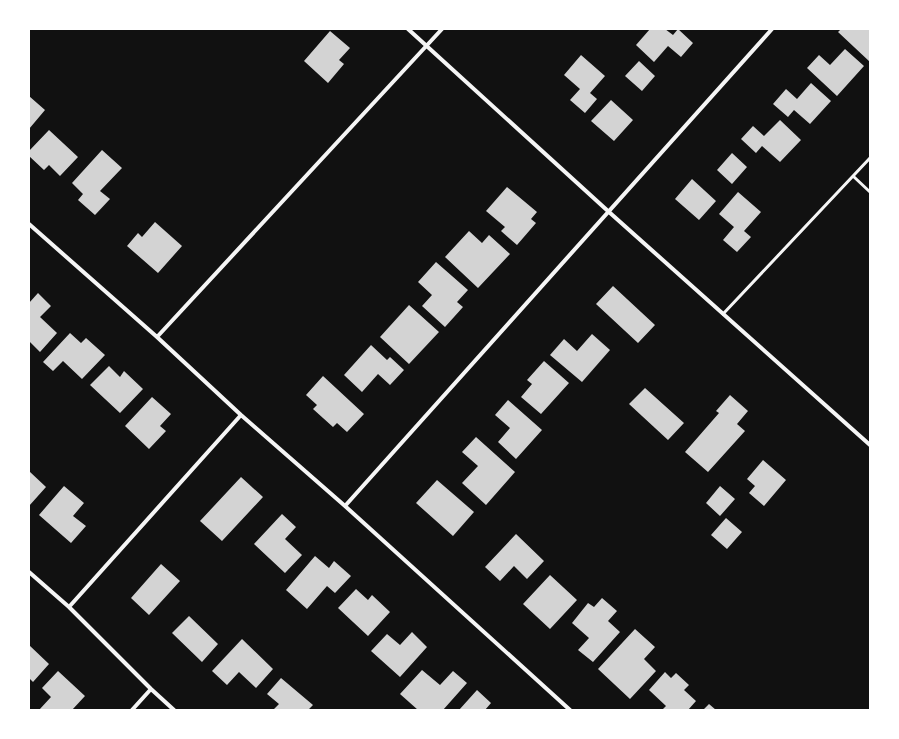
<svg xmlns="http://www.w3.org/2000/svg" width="899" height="739" font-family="Merriweather,serif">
	<rect width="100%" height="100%" fill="#111"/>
	<path fill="#d3d3d3" d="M650 29H665L673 35 678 29 693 43 681 57 668 46 654 62 636 45Z
		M841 29H870V62L838 32Z
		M330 31 350 48 339 60 344 64 328 83 304 61Z
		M845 49 864 66 837 96 807 68 819 55 830 65Z
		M581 55 605 76 590 93 597 99 585 113 570 100 580 89 564 75Z
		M639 61 655 76 642 91 625 76Z
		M811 83 831 101 810 124 794 110 788 117 773 104 786 89 797 99Z
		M29 96 45 110 29 129Z
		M611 100 633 120 614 141 591 121Z
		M780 120 801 140 780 162 762 146 756 153 741 139 753 126 764 136Z
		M49 130 78 157 60 176 49 165 44 170 29 156V151Z
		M102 150 122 168 100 191 110 199 95 215 78 200 83 194 72 183Z
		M732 153 747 167 732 184 717 170Z
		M692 179 716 201 699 220 675 199Z
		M507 187 537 212 531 219 536 223 517 245 501 231 505 227 486 211Z
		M738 192 761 212 744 231 751 237 737 252 723 240 734 227 719 214Z
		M155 222 182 246 158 273 127 246 138 233 142 237Z
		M469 231 482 243 489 235 510 254 478 288 445 257Z
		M436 262 468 290 457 302 463 307 445 327 422 306 432 295 418 282Z
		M613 286 655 325 638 343 596 304Z
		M38 293 51 306 40 317 57 333 40 352 29 341V303Z
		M409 305 439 332 409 364 380 337Z
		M70 333 81 343 86 338 105 355 82 379 63 361 53 371 43 362Z
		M592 334 610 350 582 382 550 355 564 339 577 351Z
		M371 345 387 360 390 357 404 370 390 385 378 374 362 392 344 375Z
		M544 361 569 383 541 414 521 397 532 384 527 380Z
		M109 366 120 377 124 371 143 389 120 413 90 385Z
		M323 376 364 414 347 432 337 423 333 427 313 409 317 405 306 395Z
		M645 388 684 423 668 440 629 404Z
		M730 395 748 411 737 424 745 431 708 472 685 452 719 413 716 411Z
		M152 397 171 414 160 426 166 431 149 449 125 426Z
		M508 400 542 430 516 459 498 442 510 428 495 415Z
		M476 437 515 472 486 505 462 483 478 466 462 452Z
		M763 460 786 480 764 506 749 493 755 486 747 479Z
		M29 471 46 487 29 506Z
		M241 477 263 497 222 541 200 521Z
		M437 480 474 512 453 536 416 503Z
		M64 486 84 503 73 516 86 526 71 543 39 515Z
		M720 486 735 499 720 516 706 503Z
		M282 514 296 527 285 539 302 555 285 573 254 544Z
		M726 518 742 532 727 549 711 535Z
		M516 534 544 561 527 579 514 566 500 581 485 567Z
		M315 556 329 568 334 561 351 576 335 593 327 586 307 609 286 590Z
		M161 564 180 581 149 615 131 598Z
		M550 575 577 600 550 629 523 604Z
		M356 589 368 600 372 595 390 612 368 636 338 608Z
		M602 598 617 611 608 621 620 632 593 662 578 650 589 638 572 623 588 603 594 607Z
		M189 616 218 644 202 662 172 633Z
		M635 629 655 647 644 659 656 671 630 699 598 669Z
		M412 632 427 647 400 677 371 651 387 634 400 645Z
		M242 639 273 669 256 688 239 672 227 685 212 671Z
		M29 645 49 664 33 682 29 678Z
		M422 670 440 685 453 671 467 683 443 710H418L400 694Z
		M58 671 85 696 72 710H39L51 697 42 688Z
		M665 672 671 678 676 673 689 685 684 690 696 701 688 710H662L666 706 649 690Z
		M281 678 313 705 308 710H273L279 704 267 694Z
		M477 690 491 703 485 710H459Z
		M709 704 716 710H703Z"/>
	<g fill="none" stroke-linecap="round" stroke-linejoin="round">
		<path stroke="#f5f5f5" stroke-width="3" d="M853 176 870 192
			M723 314 870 158"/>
		<path stroke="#f5f5f5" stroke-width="4" d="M408 29 609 212 870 445
			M29 224 157 337 241 415 345 506 570 710
			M157 337 442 29
			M345 506 772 29
			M29 572 69 607 151 689 174 710
			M69 607 241 415
			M132 710 151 689"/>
	</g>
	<rect width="899" height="739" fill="none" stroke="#ffffff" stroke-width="60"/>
</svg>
